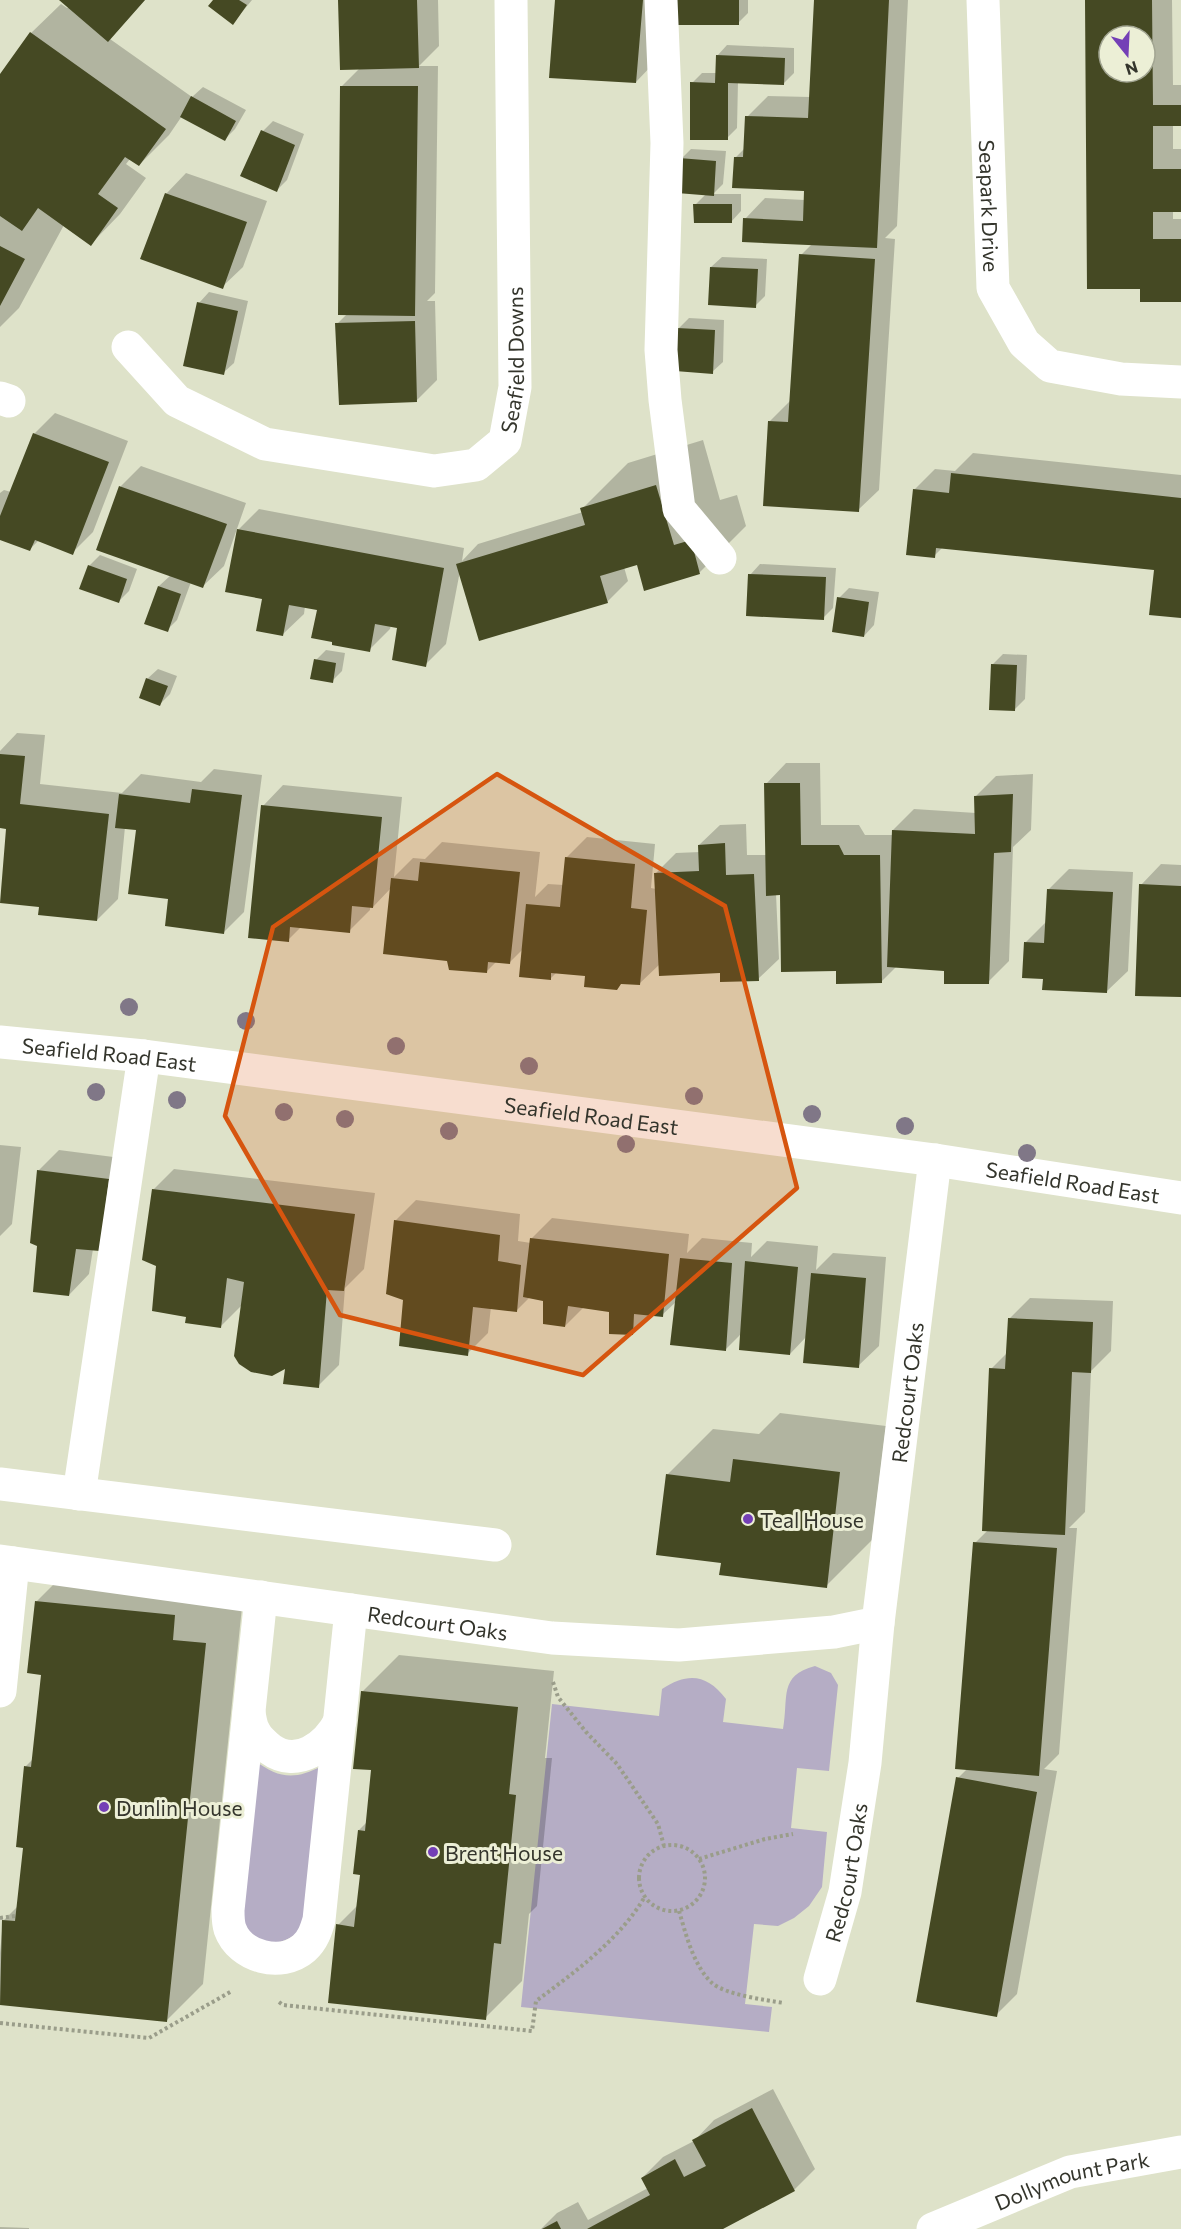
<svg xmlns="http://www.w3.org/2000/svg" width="1181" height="2229" font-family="Commissioner,sans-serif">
	<rect width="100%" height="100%" fill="#dee2c9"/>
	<path fill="#b5adc5" d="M815 1666 831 1673 838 1685 829 1771 797 1768 791 1828 827 1832 822 1887 809 1906 794 1918 778 1926 754 1924 745 2004 772 2007 769 2032 521 2007 552 1704 659 1716 662 1689C688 1672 707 1674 726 1699L723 1722 783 1729C789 1697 778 1676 815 1666Z
		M254 1760C279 1779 295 1780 322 1766L304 1927C282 1949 256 1949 241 1920Z"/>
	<path fill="#0003" fill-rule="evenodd" d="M61 0H145L110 39 192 97 203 87 246 110 235 129 225 139 182 116 169 135 139 165 130 159 126 164 146 178 120 214 91 244 64 225 19 308 0 327V76L31 33 61 4 67 8 69 7Z
		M215 0H252L233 23Z
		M339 0H438L439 46 419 66H438L435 293 427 301H435L437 380 417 400 337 324 347 314 342 86 360 68Z
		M556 0H661L656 61 636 82Z
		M674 0H748V13L738 23Z
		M815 0H908L897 226 885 238 895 239 879 490 858 510 769 422 790 401 801 255 812 244 745 219 765 198 805 200 806 189 735 158 745 148 747 117 768 96 810 97Z
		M1087 0H1172L1173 85H1181V124H1173V149H1181V210H1173V219H1181V300L1142 287ZM1109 36H1145V72H1109Z
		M727 45 794 48V73L783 84 738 82 737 128 727 138 692 83 702 73H716L717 56Z
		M273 121 304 134 287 180 276 191 263 131Z
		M691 149 726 151 723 184 713 194H741V211L731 222 695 205 706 194 681 159Z
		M186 173 267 201 243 267 222 287 166 194Z
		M722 257 767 259 765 296 755 306 711 267Z
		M209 292 248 301 234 363 223 373 199 303Z
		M689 318 724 320 723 362 712 372 678 329Z
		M55 413 128 441 93 532 72 553 39 540 29 550 0 538V493L4 490 11 492 34 434Z
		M703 440 720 500 737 495 746 526 700 572 638 563 624 567 628 581 607 602 460 571 446 644 425 665 399 627 391 625 390 629 369 650 318 608 305 606 304 614 283 634 264 598 237 531 259 509 464 548 462 561 478 544 583 512 582 509 628 463Z
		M973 453 1181 475V617L1155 569 943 547 934 556 914 490 935 469 955 471Z
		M141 466 246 503 224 566 203 586 191 582 177 620 167 630 159 586 171 575 98 549 121 486Z
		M100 555 137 569 129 591 118 602 81 588 90 565Z
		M760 564 836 568 833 608 823 618 750 575Z
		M849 588 879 592 874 625 864 636 839 598Z
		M326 650 345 653 342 671 332 681 316 660Z
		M1003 654 1027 655 1025 699 1015 709 992 665Z
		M158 669 177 676 170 694 160 704 147 679Z
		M17 733 45 735 40 784 122 793 141 774 201 782 214 769 262 775 244 912 223 933 170 898 138 829 125 827 118 899 97 920 40 906 8 828 0 827V751Z
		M786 763H820L821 825H859L865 835H893V830L914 809 976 813V796L996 776 1033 774 1031 830 1013 847 1009 961 988 982 945 970 897 966 881 982 838 970 781 894H776L779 959 758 979 721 972 660 964 639 984 587 975 557 972 550 979 524 948 510 962H496L486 972 449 959 391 888 373 907 370 906V910L349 931 302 926 288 940 263 806 283 785 402 797 394 877 413 858 425 859 442 842 540 852 535 897 548 884 564 885 566 858 587 837 655 844 651 888 656 889V873L676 853 700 852 699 845 720 825 746 824 747 855H767L766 784Z
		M1161 864 1181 865V996L1141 885Z
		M1069 869 1133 872 1128 971 1107 991 1044 978 1026 942 1047 921 1049 889Z
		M0 1145 21 1147 12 1224 0 1236Z
		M59 1150 129 1159 93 1249 89 1274 69 1295 39 1246 38 1171Z
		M174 1169 375 1193 364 1269 345 1288 339 1365 318 1386 287 1366 243 1304 221 1326 188 1315 158 1265 153 1190Z
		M416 1200 520 1214 518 1241 531 1243V1239L552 1218 689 1234 687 1253 702 1238 752 1243 751 1257 767 1241 818 1246 816 1270 833 1253 886 1257 879 1346 858 1366 807 1336 790 1354 741 1334 725 1350 677 1301 662 1315 652 1314 632 1334 611 1310 584 1307 565 1326 544 1300 530 1297 517 1310 491 1307 488 1333 467 1354 404 1299 395 1221Z
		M1030 1298 1113 1301 1111 1351 1091 1371 1085 1512 1069 1528H1077L1059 1754 1044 1769 1057 1771 1017 1994 996 2015 958 1778 967 1769 975 1543 988 1530 991 1369 1008 1352 1009 1319Z
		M780 1413 886 1426 872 1540 826 1586 722 1561 667 1475 713 1429 759 1434Z
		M73 1565 242 1607 203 1984 166 2021 0 2004V1953L3 1921 18 1906 24 1847 17 1845 26 1766 34 1758 42 1674 37 1601Z
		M399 1655 554 1671 545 1758H552L537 1906 529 1914 522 1981 485 2018 338 1925 358 1905 362 1874 359 1830 367 1822 372 1769 362 1692Z
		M773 2089 815 2169 794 2190 720 2229H541L557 2213 578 2202 588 2220 648 2188 642 2178 663 2157 694 2141 714 2120Z
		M0 2227 29 2228V2229H0Z"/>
	<path fill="#454923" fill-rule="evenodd" d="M59 0H145L108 42Z
		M213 0H239L247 5 233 25 208 6Z
		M338 0H417L419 68 340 70Z
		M555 0H643L636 83 549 78Z
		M673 0H739V25H672Z
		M814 0H889L877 248 742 242 743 218 803 221 804 191 732 188 734 157H743L745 116 808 118Z
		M1085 0H1152L1153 105H1181V126H1153V169H1181V212H1153V239H1181V302H1140V289H1087ZM1109 36H1145V72H1109Z
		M30 32 166 129 139 166 125 157 98 194 118 208 91 246 38 208 22 231 0 216V74Z
		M716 55 785 58 784 85 728 83V140H690V82L715 83Z
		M340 86H418L415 316 338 315Z
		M191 96 236 121 225 141 180 117Z
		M261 130 295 145 277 192 240 176Z
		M679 158 716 161 714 196 677 193Z
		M165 193 247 222 223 289 140 259Z
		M693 204H732V223H694Z
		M0 246 25 259 0 306Z
		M799 254 875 259 859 512 763 506 768 421 788 422Z
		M710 267 758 269 756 308 708 305Z
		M197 302 238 311 224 375 183 366Z
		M415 321 417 402 339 405 335 323Z
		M677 328 715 330 713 374 675 371Z
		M33 433 109 462 73 555 35 540 30 551 0 540V516Z
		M951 473 1181 498V618L1149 615 1154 570 936 548 935 558 906 555 913 489 949 493Z
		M656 485 674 545 691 540 700 574 644 591 637 565 600 576 608 603 479 641 456 564 585 525 580 508Z
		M119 486 227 524 203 588 96 550Z
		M237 529 444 568 426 667 392 660 397 628 375 624 370 652 332 645V642L311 638 317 610 289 605 283 636 256 631 262 599 225 592Z
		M88 565 127 579 119 603 79 589Z
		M748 574 826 577 824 620 746 616Z
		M158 586 181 594 168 632 144 624Z
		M837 597 869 602 864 637 832 632Z
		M314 659 336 663 333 683 310 679Z
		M991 664 1017 665 1015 711 989 710Z
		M146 678 168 686 160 706 139 698Z
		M0 754 25 756 20 804 109 814 97 921 38 915 39 907 0 903 6 829 0 828Z
		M764 783H800L801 845H839L844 855H880L882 983 836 984V971L781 972 780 895 766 896Z
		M192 789 242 795 224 934 165 926 168 899 128 894 136 830 115 828 119 794 190 803Z
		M1013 794 1011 852 994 853 989 984H944V971L887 967 892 830 975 834 974 796Z
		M261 805 382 817 373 908 352 906 350 933 290 927 289 942 248 938Z
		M725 843 726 875 754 874 759 981 720 982V973L659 976 654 873 699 871 698 845Z
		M565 857 635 864 631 908 647 910 640 985 621 984 617 990 584 987 585 976 551 973V980L519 977 526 904 560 907Z
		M420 862 520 872 510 964 488 962 487 973 449 970 447 961 383 954 391 878 418 881Z
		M1139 884 1181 886V997L1135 996Z
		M1047 889 1113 892 1107 993 1042 990 1043 979 1022 978 1024 942 1044 943Z
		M37 1170 109 1179 100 1251 76 1249 69 1296 33 1292 37 1246 30 1243Z
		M152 1189 355 1214 344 1291 327 1290 319 1388 283 1384 285 1369 272 1376 251 1372 239 1364 234 1356 244 1282 227 1278 221 1328 185 1323 186 1317 152 1311 156 1266 142 1260Z
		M394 1220 500 1235 498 1261 521 1265 517 1312 473 1307 468 1356 399 1346 403 1300 386 1294Z
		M530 1238 669 1254 663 1317 634 1314 633 1335 609 1334V1312L568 1306 565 1327 543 1324V1301L523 1297Z
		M680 1258 732 1263 726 1351 670 1345Z
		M745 1261 798 1267 790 1355 739 1350Z
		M811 1273 866 1278 859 1368 803 1363Z
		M1008 1318 1093 1322 1091 1373 1072 1372 1065 1535 982 1531 989 1368 1005 1369Z
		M733 1459 840 1472 827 1588 719 1575 721 1563 656 1555 666 1474 730 1482Z
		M973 1542 1057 1548 1039 1776 955 1769Z
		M35 1601 175 1615 173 1640 206 1643 167 2022 0 2005 2 1920 15 1921 23 1848 16 1847 24 1766 31 1767 41 1675 27 1673Z
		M361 1691 518 1707 509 1794 516 1795 501 1944 494 1943 486 2020 328 2003 336 1924 354 1927 360 1875 353 1874 358 1830 365 1831 371 1770 353 1769Z
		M956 1777 1037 1792 997 2017 916 2002Z
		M752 2108 795 2191 723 2229H587L650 2195 641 2178 675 2159 684 2177 706 2166 692 2140Z
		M557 2221 561 2229H542Z"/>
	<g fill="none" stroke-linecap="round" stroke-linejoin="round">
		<path stroke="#9a9d8a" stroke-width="4" stroke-dasharray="3 3" stroke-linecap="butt" d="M553 1682 558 1697 586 1732 617 1764 658 1824 664 1846
			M639 1878a33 33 0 1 1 66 0a33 33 0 1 1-66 0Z
			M699 1859 765 1839 793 1834
			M679 1911C686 1934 693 1965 712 1983 726 1995 766 2000 784 2003
			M0 1918 15 1916
			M279 2002 283 2005 532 2031 536 2001C575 1972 619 1940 644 1898
			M0 2023 149 2038 232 1991"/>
		<g stroke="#fff" stroke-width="33">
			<path d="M661 0 667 143 661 350 665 400 679 509 720 558"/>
			<path id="s1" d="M983 0 993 288 1024 343 1050 366 1121 379 1181 382"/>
			<path id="s2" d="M128 347 177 401 265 444 434 471 476 465 505 441 515 387 511 0"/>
			<path d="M0 398 9 401"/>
			<path id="s3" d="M0 1042 144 1056 935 1160 1181 1198"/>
			<path d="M0 1484 495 1545"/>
			<path d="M79 1494 144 1056"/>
			<path id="s4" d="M0 1561 552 1638 679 1645 834 1632 878 1623"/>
			<path d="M261 1597 228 1910C228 1916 228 1923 230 1929 240 1957 281 1968 304 1948 313 1940 316 1930 319 1920L351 1610"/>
			<path d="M0 1691 13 1563"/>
			<path d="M249 1713C250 1718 251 1726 254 1731 257 1738 264 1744 270 1749 297 1769 327 1746 340 1721"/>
			<path id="s5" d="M820 1979 845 1892 865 1763 878 1623 935 1160"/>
			<path id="s6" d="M933 2229 1070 2172 1181 2152"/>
		</g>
	</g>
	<g fill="#807787">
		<circle cx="129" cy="1007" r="9"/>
		<circle cx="246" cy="1021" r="9"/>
		<circle cx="396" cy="1046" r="9"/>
		<circle cx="529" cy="1066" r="9"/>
		<circle cx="96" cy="1092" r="9"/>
		<circle cx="694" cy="1096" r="9"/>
		<circle cx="177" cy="1100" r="9"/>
		<circle cx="284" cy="1112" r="9"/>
		<circle cx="812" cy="1114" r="9"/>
		<circle cx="345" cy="1119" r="9"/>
		<circle cx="905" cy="1126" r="9"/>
		<circle cx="449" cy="1131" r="9"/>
		<circle cx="626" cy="1144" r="9"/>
		<circle cx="1027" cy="1153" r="9"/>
	</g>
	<path fill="#d6550f" fill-opacity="0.2" stroke="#d6550f" stroke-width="4.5" stroke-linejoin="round" d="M497 774 725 906 797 1188 583 1375 340 1315 225 1116 273 927Z"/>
	<g fill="#743fb6" stroke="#ecefd6" stroke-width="2">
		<circle cx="748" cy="1519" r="6"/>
		<circle cx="104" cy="1807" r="6"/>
		<circle cx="433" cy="1852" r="6"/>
	</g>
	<g text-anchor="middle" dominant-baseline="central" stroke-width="6" stroke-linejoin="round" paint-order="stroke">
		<g font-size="21" fill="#34352c" stroke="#ecefd6">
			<text stroke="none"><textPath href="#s1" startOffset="206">Seapark Drive</textPath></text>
			<text stroke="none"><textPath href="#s2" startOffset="504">Seafield Downs</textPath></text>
			<text stroke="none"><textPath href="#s3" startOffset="110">Seafield Road East</textPath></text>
			<text stroke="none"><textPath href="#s3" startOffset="596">Seafield Road East</textPath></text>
			<text stroke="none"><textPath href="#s3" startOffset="1082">Seafield Road East</textPath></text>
			<text stroke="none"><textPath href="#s5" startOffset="594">Redcourt Oaks</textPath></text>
			<text stroke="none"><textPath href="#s4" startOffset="442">Redcourt Oaks</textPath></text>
			<text stroke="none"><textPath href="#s5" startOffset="110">Redcourt Oaks</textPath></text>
			<text stroke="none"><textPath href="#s6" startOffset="148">Dollymount Park</textPath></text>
		</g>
		<g font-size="21" fill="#34352c" stroke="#ecefd6" text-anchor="start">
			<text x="760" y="1519">Teal House</text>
			<text x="116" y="1807">Dunlin House</text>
			<text x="445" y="1852">Brent House</text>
		</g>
	</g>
	<g transform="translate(1127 54) rotate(162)"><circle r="28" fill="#ecefd6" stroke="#a2a592" stroke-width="1.5"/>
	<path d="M0-4.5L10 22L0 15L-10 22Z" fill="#743fb6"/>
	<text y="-9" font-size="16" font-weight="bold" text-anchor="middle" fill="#34352c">N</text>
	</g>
</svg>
